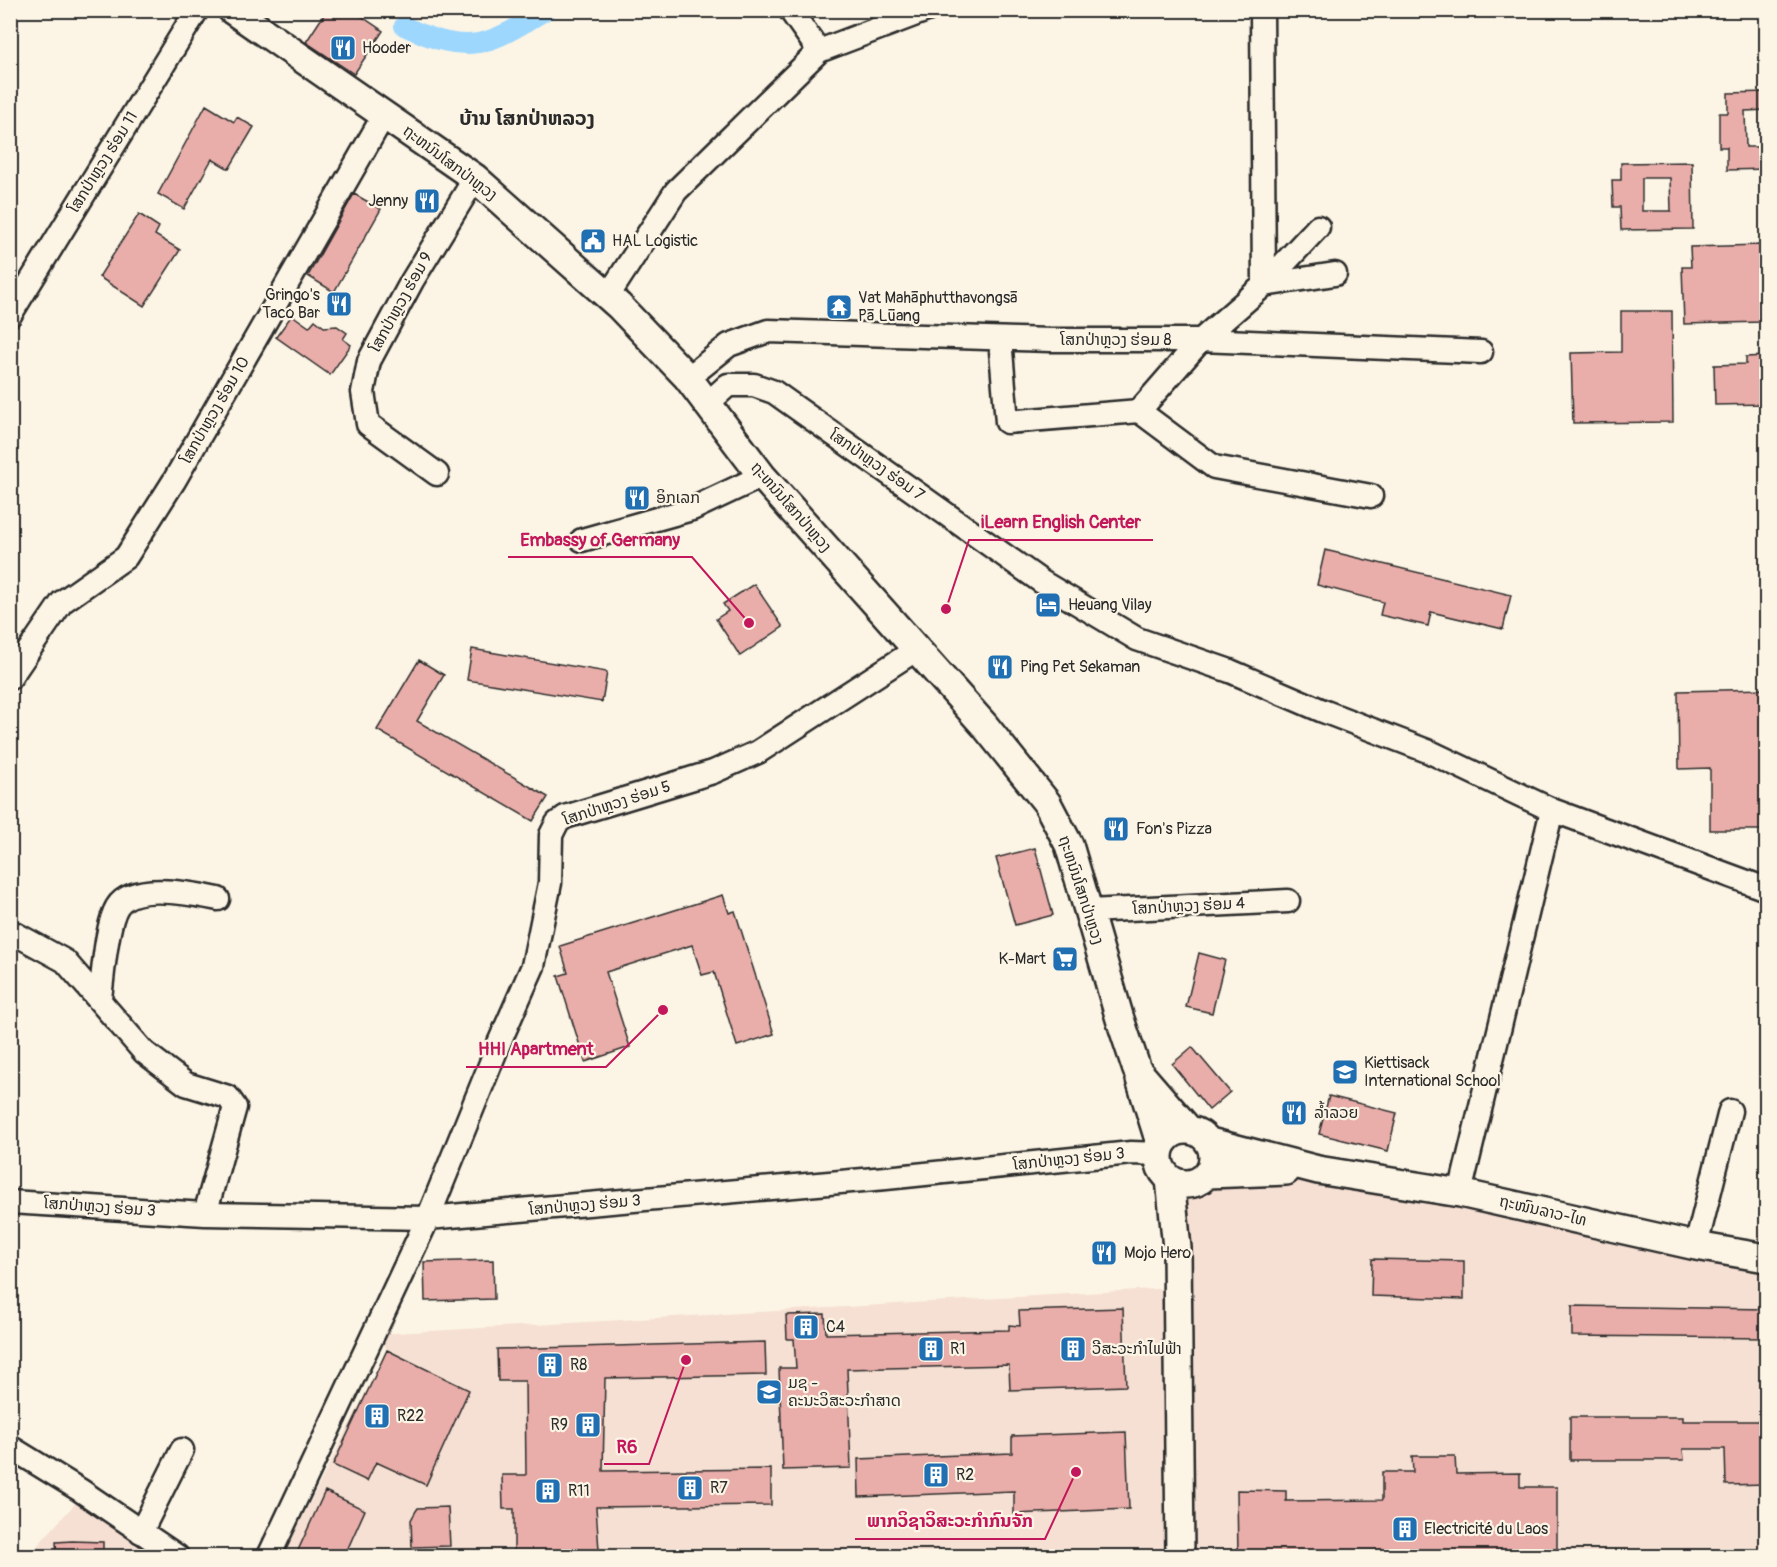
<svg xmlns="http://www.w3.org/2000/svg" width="1777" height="1567" font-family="Pangolin,'Noto Sans Lao',sans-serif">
	<rect width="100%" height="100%" fill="#fcf5e5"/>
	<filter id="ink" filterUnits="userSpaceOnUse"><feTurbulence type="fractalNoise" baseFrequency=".0167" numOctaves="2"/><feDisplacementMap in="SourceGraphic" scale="12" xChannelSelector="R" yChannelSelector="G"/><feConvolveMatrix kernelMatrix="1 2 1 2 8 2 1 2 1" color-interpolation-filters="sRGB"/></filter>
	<g filter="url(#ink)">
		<path fill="#f6e0d3" d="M1209 1150 1766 1264V1556H1187L1181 1282 1186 1169 1198 1166Z
			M1171 1288 1174 1556H283L387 1350 379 1334Z
			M81 1497 168 1556H28Z"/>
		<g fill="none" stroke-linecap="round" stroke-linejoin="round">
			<path stroke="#9dd7fe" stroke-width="20" d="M404 26C470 57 487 46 546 10"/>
		</g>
		<path fill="#e9aeaa" stroke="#2b2b2b" stroke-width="1.5" fill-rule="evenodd" d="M327 10H352L383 31 354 74 306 42Z
			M1767 92V110L1745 111 1746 147H1767V169L1727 170V147H1719V113H1728V93Z
			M206 105 234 122 237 117 254 127 229 169 212 159 184 209 158 194Z
			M1692 162 1693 229 1621 230 1620 207H1613L1612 180H1621V163ZM1642 178H1670L1671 211H1642Z
			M354 194 381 209 334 292 308 276Z
			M139 214 159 227 155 235 180 250 144 306 99 277Z
			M1761 245 1763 322 1684 324 1682 267H1691L1690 247Z
			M1621 311H1672L1673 422 1573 423 1571 353 1621 352Z
			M292 315 309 327 315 320 324 327 337 326 347 333 343 339 351 345 330 375 276 337Z
			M1767 356V404L1715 405 1714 365 1746 364V357Z
			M1325 550 1511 595 1503 629 1431 612 1428 626 1380 615 1383 602 1317 585Z
			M754 584 783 627 740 656 716 619 728 611 723 604Z
			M472 649 607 672 602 702 467 680Z
			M419 660 444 675 417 721 548 797 533 821 377 730Z
			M1767 689V830H1710V768L1679 769 1678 691Z
			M1035 848 1053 915 1015 925 996 858Z
			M723 895 729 913 735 911 774 1034 737 1046 714 972 702 975 692 945 606 972 630 1047 585 1062 558 976 568 973 560 946Z
			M1199 953 1225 960 1212 1013 1186 1007Z
			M1192 1047 1230 1092 1209 1110 1172 1064Z
			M1329 1096 1397 1113 1388 1151 1319 1134Z
			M1372 1259 1464 1261V1299L1371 1296Z
			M493 1260 494 1299 425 1301 424 1262Z
			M1572 1306 1767 1309V1338L1572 1336Z
			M1123 1308 1126 1386 1010 1390 1009 1365 847 1369 851 1468 783 1470 779 1368H796L794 1339H787L786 1315 825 1314 826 1334 1009 1330V1325L1020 1326 1019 1311Z
			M765 1342 766 1375 605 1378 603 1471 771 1469V1505L596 1507 599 1550 569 1551V1554H514V1509H503L502 1475H526L525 1381H498L497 1349Z
			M387 1350 469 1390 426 1485 376 1462 367 1481 333 1465Z
			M1570 1417H1683V1421H1767V1484L1726 1485 1725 1449H1683L1684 1460H1570Z
			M1126 1432 1129 1509 1014 1514V1491L859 1497 858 1459 1012 1453V1436Z
			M1412 1456H1455L1456 1474 1520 1473V1487H1557V1557H1238L1237 1490 1286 1491V1501L1382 1500V1472H1413Z
			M325 1491 365 1510 344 1557H295Z
			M448 1507 450 1546 412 1547 411 1520 416 1511 418 1508Z
			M72 1541 103 1542V1557H57L56 1542Z"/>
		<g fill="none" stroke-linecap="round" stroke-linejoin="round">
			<defs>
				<path id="minor" d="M790 10 819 51
					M1264 285 1318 227
					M1264 285 1335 274
					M608 296 676 191 819 51 927 10
					M10 315 197 10
					M1000 339 1007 422 1139 411 1201 340 1481 352
					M688 378 729 345 768 331 1051 340H1201L1264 285 1262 10
					M707 404 728 385H754L774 392 1042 582 1137 639 1230 671 1323 711 1430 752 1552 810 1766 889
					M1139 411 1214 467 1371 496
					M437 474 368 424 363 392 369 361 412 281 475 178
					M582 540 692 509 762 476
					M10 678 62 602 126 557 174 481 384 115
					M1089 911 1288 901
					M10 931 65 961 144 1052 186 1084 228 1097 235 1107 205 1214
					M100 998C103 976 106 925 117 907 133 881 193 894 218 899
					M1460 1193 1552 810
					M10 1202 205 1214 428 1218 886 1178 1131 1153 1159 1154
					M1696 1246 1730 1111
					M10 1447 80 1490 177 1556
					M141 1532 182 1450
					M269 1556 428 1218 499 1043 533 966 550 883 551 835 557 823 565 817 713 772 758 752 917 649"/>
				<path id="tertiary" d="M232 10 475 178 619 306 688 378 762 476 985 726 1047 803 1069 845 1120 1019 1137 1070 1188 1129
					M1140 1079 1161 1146
					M1159 1157a27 27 0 1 1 54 0a27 27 0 1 1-54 0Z
					M1210 1142 1318 1170 1460 1193 1696 1246 1766 1258
					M1208 1174 1286 1171
					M1170 1179 1177 1248 1180 1556"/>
			</defs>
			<use href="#minor" stroke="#2b2b2b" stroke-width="27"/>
			<use href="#tertiary" stroke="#2b2b2b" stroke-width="32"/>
			<use href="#minor" stroke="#fcf5e5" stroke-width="22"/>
			<use href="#tertiary" stroke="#fcf5e5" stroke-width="27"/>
		</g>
	</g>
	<defs>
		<symbol id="restaurant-square" viewBox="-11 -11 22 22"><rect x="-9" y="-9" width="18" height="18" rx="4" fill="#1f6fb2" stroke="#fcf5e5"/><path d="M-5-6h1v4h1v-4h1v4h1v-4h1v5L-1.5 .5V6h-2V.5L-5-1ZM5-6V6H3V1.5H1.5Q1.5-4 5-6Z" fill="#fff"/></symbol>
		<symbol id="civic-square" viewBox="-11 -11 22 22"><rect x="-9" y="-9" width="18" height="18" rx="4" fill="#1f6fb2" stroke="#fcf5e5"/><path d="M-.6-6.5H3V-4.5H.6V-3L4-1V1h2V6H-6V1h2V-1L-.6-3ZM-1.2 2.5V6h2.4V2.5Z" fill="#fff"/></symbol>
		<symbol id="temple-square" viewBox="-11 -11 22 22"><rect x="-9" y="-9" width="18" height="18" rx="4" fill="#1f6fb2" stroke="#fcf5e5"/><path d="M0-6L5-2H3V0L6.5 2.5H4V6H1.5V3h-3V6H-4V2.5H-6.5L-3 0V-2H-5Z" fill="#fff"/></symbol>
		<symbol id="hotel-square" viewBox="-11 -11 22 22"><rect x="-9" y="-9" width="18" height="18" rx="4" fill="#1f6fb2" stroke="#fcf5e5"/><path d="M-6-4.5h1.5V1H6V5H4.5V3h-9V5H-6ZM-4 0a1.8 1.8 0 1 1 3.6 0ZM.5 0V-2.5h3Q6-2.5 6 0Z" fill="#fff"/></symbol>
		<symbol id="supermarket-square" viewBox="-11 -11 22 22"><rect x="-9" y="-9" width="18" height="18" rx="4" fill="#1f6fb2" stroke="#fcf5e5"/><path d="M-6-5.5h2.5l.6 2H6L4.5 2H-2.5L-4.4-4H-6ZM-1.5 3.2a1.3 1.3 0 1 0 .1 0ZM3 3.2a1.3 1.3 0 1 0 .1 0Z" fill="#fff"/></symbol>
		<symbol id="school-square" viewBox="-11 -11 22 22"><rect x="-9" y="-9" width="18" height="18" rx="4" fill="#1f6fb2" stroke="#fcf5e5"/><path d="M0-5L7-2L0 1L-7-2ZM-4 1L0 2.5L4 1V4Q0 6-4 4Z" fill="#fff"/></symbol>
		<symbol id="building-square" viewBox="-11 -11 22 22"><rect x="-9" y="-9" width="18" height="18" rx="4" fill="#1f6fb2" stroke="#fcf5e5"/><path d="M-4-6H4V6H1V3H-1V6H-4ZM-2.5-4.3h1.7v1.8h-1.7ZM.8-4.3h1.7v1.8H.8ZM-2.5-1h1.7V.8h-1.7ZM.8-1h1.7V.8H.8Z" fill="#fff"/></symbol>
		<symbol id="university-square" viewBox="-11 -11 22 22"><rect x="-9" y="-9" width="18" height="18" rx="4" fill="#1f6fb2" stroke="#fcf5e5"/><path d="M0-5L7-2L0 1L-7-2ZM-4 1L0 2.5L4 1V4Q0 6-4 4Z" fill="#fff"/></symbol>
	</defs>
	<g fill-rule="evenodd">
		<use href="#restaurant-square" x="328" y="33" width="30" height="30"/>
		<use href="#restaurant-square" x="412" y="186" width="30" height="30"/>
		<use href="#civic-square" x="578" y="226" width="30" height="30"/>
		<use href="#restaurant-square" x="324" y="289" width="30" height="30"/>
		<use href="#temple-square" x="824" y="292" width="30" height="30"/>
		<use href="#restaurant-square" x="622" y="483" width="30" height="30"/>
		<use href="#hotel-square" x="1033" y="590" width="30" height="30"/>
		<use href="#restaurant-square" x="985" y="652" width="30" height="30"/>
		<use href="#restaurant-square" x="1101" y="814" width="30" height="30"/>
		<use href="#supermarket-square" x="1050" y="944" width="30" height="30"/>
		<use href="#school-square" x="1330" y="1057" width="30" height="30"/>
		<use href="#restaurant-square" x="1279" y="1098" width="30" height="30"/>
		<use href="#restaurant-square" x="1089" y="1238" width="30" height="30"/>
		<use href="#building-square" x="791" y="1312" width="30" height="30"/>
		<use href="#building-square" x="916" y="1334" width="30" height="30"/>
		<use href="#building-square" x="1058" y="1334" width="30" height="30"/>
		<use href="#building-square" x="535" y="1350" width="30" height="30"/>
		<use href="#university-square" x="754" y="1377" width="30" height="30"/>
		<use href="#building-square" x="362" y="1401" width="30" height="30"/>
		<use href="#building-square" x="573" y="1410" width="30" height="30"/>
		<use href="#building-square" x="921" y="1460" width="30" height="30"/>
		<use href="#building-square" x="675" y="1473" width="30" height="30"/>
		<use href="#building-square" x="533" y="1476" width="30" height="30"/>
		<use href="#building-square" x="1390" y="1514" width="30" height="30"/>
	</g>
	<g text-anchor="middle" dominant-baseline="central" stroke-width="4.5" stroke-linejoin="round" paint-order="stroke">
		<g font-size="16" fill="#2b2b2b" stroke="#fcf5e5" text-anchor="start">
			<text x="362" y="48">Hooder</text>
			<text x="408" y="201" text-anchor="end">Jenny</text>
			<text x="612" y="241">HAL Logistic</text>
			<text x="320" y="295" text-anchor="end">Gringo's<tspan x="320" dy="18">Taco Bar</tspan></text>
			<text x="858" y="298">Vat Mahāphutthavongsā<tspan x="858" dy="18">Pā Lūang</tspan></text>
			<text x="656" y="498">ອິກເລກ</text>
			<text x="1068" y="605">Heuang Vilay</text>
			<text x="1020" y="667">Ping Pet Sekaman</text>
			<text x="1136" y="829">Fon's Pizza</text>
			<text x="1046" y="959" text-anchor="end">K-Mart</text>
			<text x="1364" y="1063">Kiettisack<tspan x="1364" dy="18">International School</tspan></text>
			<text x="1314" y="1113">ລ້ຳລວຍ</text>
			<text x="1124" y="1253">Mojo Hero</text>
			<text x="826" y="1327">C4</text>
			<text x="950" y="1349">R1</text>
			<text x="1092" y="1349">ວີສະວະກຳໄຟຟ້າ</text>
			<text x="570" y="1365">R8</text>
			<text x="788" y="1383">ມຊ -<tspan x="788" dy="18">ຄະນະວິສະວະກຳສາດ</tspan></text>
			<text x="397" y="1416">R22</text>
			<text x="568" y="1425" text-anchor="end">R9</text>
			<text x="956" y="1475">R2</text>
			<text x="710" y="1488">R7</text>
			<text x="568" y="1491">R11</text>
			<text x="1424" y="1529">Electricité du Laos</text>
		</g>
		<g font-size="16" fill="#2b2b2b" stroke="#fcf5e5">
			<text transform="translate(103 162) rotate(-58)">ໂສກປ່າຫຼວງ ຮ່ອມ 11</text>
			<text transform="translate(450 163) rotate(37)">ຖະຫນົນໂສກປ່າຫຼວງ</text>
			<text transform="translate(401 302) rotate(-61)">ໂສກປ່າຫຼວງ ຮ່ອມ 9</text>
			<text x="1116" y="340">ໂສກປ່າຫຼວງ ຮ່ອມ 8</text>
			<text transform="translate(215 410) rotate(-60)">ໂສກປ່າຫຼວງ ຮ່ອມ 10</text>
			<text transform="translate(877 465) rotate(35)">ໂສກປ່າຫຼວງ ຮ່ອມ 7</text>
			<text transform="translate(791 507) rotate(49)">ຖະຫນົນໂສກປ່າຫຼວງ</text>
			<text transform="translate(617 803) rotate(-18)">ໂສກປ່າຫຼວງ ຮ່ອມ 5</text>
			<text transform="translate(1081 890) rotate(72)">ຖະຫນົນໂສກປ່າຫຼວງ</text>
			<text transform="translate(1189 906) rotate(-3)">ໂສກປ່າຫຼວງ ຮ່ອມ 4</text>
			<text transform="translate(1069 1159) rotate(-6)">ໂສກປ່າຫຼວງ ຮ່ອມ 3</text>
			<text transform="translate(585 1205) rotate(-5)">ໂສກປ່າຫຼວງ ຮ່ອມ 3</text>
			<text transform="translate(100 1207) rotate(4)">ໂສກປ່າຫຼວງ ຮ່ອມ 3</text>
			<text transform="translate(1543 1211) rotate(13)">ຖະໜົນລາວ-ໄທ</text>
		</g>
		<g font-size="20" font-weight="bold" fill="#2b2b2b" stroke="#fcf5e5">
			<text x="527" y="118">ບ້ານ ໂສກປ່າຫລວງ</text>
		</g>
	</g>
	<path fill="none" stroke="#c2185b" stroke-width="2" d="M946 609L969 540H1153M749 623L692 557H508M663 1010L606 1067H466M686 1360L649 1464H604M1076 1472L1045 1539H855"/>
	<g fill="#c2185b" stroke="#fcf5e5" stroke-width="2">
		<circle cx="946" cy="609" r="6"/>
		<circle cx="749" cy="623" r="6"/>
		<circle cx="663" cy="1010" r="6"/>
		<circle cx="686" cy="1360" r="6"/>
		<circle cx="1076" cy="1472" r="6"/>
	</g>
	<g font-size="18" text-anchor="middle" font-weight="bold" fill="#c2185b" stroke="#fcf5e5" stroke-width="4.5" stroke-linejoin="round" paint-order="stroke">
		<text x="1061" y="528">iLearn English Center</text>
		<text x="600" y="546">Embassy of Germany</text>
		<text x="536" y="1055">HHI Apartment</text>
		<text x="627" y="1453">R6</text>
		<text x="950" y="1527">ພາກວິຊາວິສະວະກຳກົນຈັກ</text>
	</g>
	<rect width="1777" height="1567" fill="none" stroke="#fcf5e5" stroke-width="36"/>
	<rect x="18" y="18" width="1741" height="1531" fill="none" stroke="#2b2b2b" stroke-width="2" filter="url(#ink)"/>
</svg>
